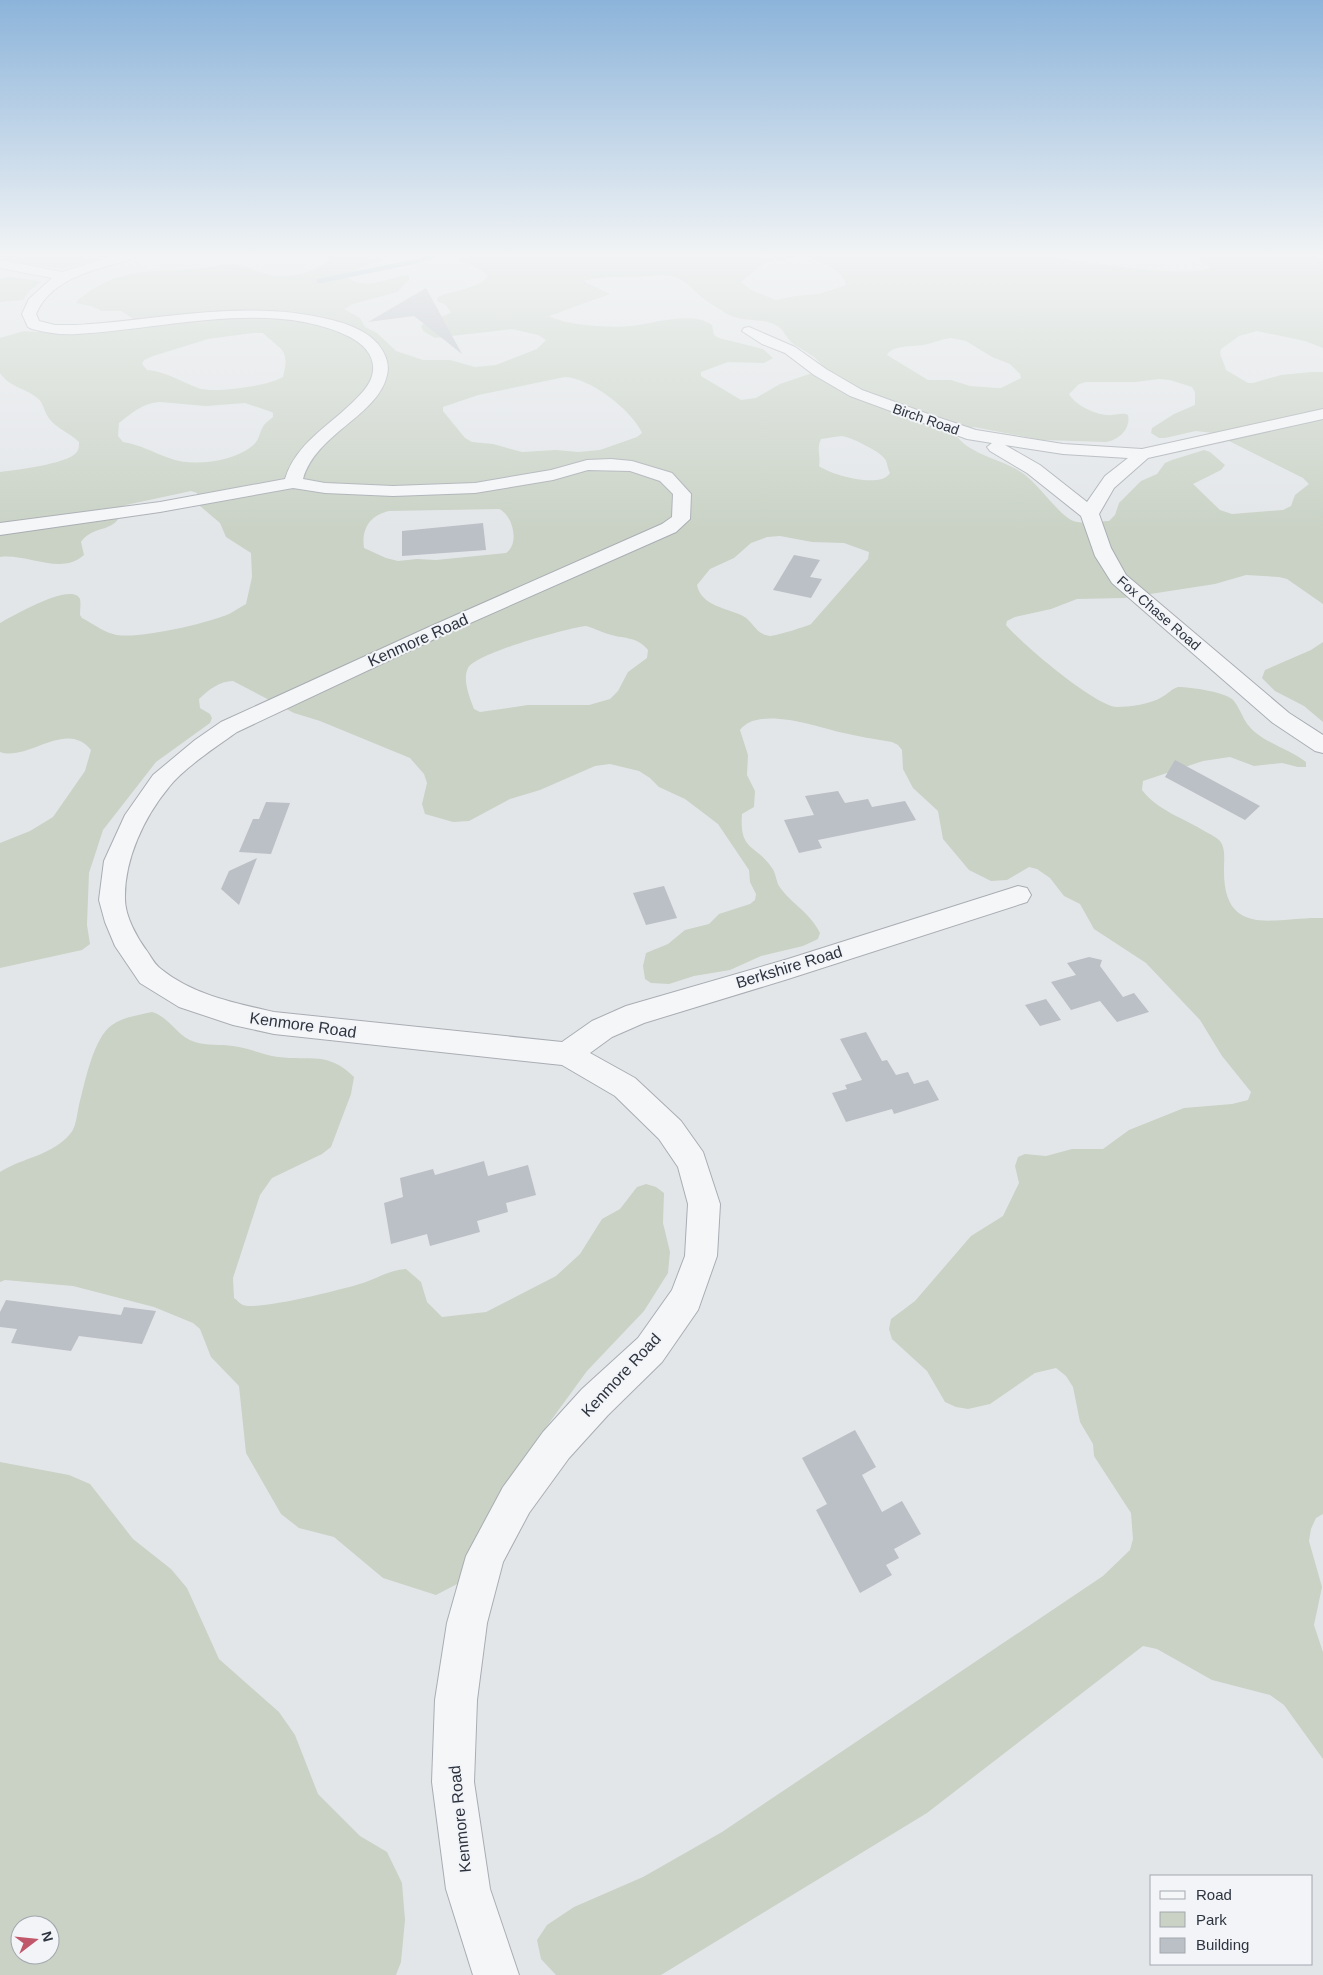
<svg xmlns="http://www.w3.org/2000/svg" width="1323" height="1975" font-family="Helvetica,sans-serif">
	<rect width="100%" height="100%" fill="#e3e6e9"/>
	<path fill="#c9d2c5" fill-rule="evenodd" d="M0 255H116L62 269 0 260Z
		M326 255H402C381 259 366 265 347 274V277C364 291 386 279 406 275L409 276V280L397 292 353 304 344 309 360 318 365 327 377 333 396 351 423 360H450L475 367 496 365 537 349 546 340 538 335 512 329 435 338 423 331 421 326 424 323 451 313 446 305 437 301 438 297C451 291 481 288 488 276 475 264 458 260 442 255H1049C1069 261 1200 280 1210 267L1194 255H1309L1323 258V348L1305 341 1257 331 1239 336 1221 349 1220 353 1226 370 1248 383H1253L1281 375 1311 372H1323V604L1287 579 1279 577 1246 575 1215 584 1124 598 1077 599 1051 609 1015 617 1007 621 1006 625C1021 643 1095 706 1117 707 1129 707 1151 704 1162 697 1168 694 1171 689 1178 687 1190 687 1227 692 1234 701 1243 713 1242 721 1256 733 1271 745 1291 750 1306 762V767H1298L1282 763 1254 766 1230 757 1223 758 1203 761 1143 781 1142 790C1158 811 1184 818 1206 832 1210 834 1216 837 1219 840 1226 847 1224 860 1224 869 1223 941 1278 916 1323 918V1514L1316 1518 1311 1529 1309 1541 1322 1587 1314 1625 1323 1652V1759L1284 1705 1270 1695 1212 1680 1157 1649 1143 1646 927 1813 661 1975H556L541 1959 537 1940 547 1925 574 1907 643 1877 722 1832 1103 1576 1130 1550 1133 1539 1131 1513 1094 1456 1093 1444 1080 1422 1073 1387 1066 1376 1056 1368 1035 1373 990 1404 968 1409 956 1407 945 1402 927 1371 892 1339 889 1329 891 1319 915 1301 971 1236 1003 1216 1019 1183 1015 1166 1018 1157 1025 1154 1046 1156 1072 1149H1103L1129 1130 1184 1108 1232 1104 1248 1100 1251 1092 1222 1056 1200 1020 1146 963 1094 929 1080 904 1064 896 1050 878 1037 869 1029 867 1007 880 991 881 969 870 943 839 938 811 913 788 903 769 902 750 898 745 892 742C874 739 856 736 839 732 815 726 758 706 740 730L748 755 747 775 755 791 754 807 742 814C739 852 756 844 772 868 776 873 776 881 779 886 791 904 809 911 820 933L818 939 803 946 761 956 730 970 694 976 669 984 651 983 645 979 643 966 646 953 668 944 685 930 709 924 719 914 750 904 755 900 756 894 750 882 749 870 718 824 685 799 659 787 650 778 639 771 610 764 595 766 540 790 510 799 469 821 453 822 425 814 422 804 427 783 424 774 410 758 320 721 294 713 233 681C220 681 208 690 199 699L200 708 210 714 212 718 210 723 156 762 103 830 89 873 87 925 90 944 82 950 0 968V843L30 831 53 817 85 771 91 750C66 719 28 762 0 752V623C11 617 72 581 80 599 81 603 80 610 80 615L82 618C92 623 102 631 113 634 132 641 209 623 229 614 235 611 240 607 246 604L252 577 251 553 226 537 220 523 200 506 197 493 191 491 126 505 122 509C117 535 94 523 81 542L84 555C61 576 27 553 0 557V472C16 470 66 464 76 453 79 450 79 446 79 442 70 433 55 428 48 417 44 411 43 401 36 397 23 387 11 388 0 373V338L24 331 71 334 127 328 135 320 121 311H102L91 306 76 303C79 298 85 295 90 291 129 266 160 272 204 268 213 267 221 264 230 264 243 264 252 270 263 273 286 280 312 274 331 259ZM804 257C817 259 845 271 846 285L819 294 796 296 776 300 751 290 741 282 765 262ZM662 275C682 275 690 287 704 299 711 304 720 309 727 314 743 323 766 317 779 327 784 331 787 338 791 342 801 350 818 356 824 369L780 384 756 398 741 400 701 376V372L728 362 764 363 773 358 763 349 719 338 714 335 712 325C692 311 655 323 632 326 610 328 569 326 549 316L610 294 583 281C608 274 636 279 662 275ZM253 333H263C282 351 290 349 283 377 268 386 214 394 198 388 179 381 168 372 147 370L142 364 144 360 153 356 208 339ZM951 338 966 341 992 357 1010 364 1020 374 1021 378 1001 388H996L970 386 951 380H928L887 355C892 344 917 347 928 344 936 342 942 339 951 338ZM565 377C590 378 632 410 642 433L637 437 600 450 578 452 556 450 522 452 493 444 472 442 465 438 443 411V407L478 395ZM1159 379 1170 380 1192 387 1195 392V405L1174 414 1152 428 1151 433 1159 438H1165L1196 431 1213 433 1303 478 1309 484 1295 495 1291 506 1283 510 1232 514 1220 510 1193 484 1221 470 1225 465 1210 452 1204 450 1172 460 1165 463 1157 474 1141 481 1119 503 1115 515 1109 521C1098 521 1081 525 1071 520 1057 512 1039 485 1024 474 1004 459 970 456 955 434L964 428 974 427 1042 440 1106 442C1119 440 1131 429 1128 415 1121 412 1115 416 1107 415 1094 414 1075 405 1069 394L1079 384 1086 382H1135ZM160 402 206 406 245 403 269 411 273 413V417C270 420 266 422 264 425 258 434 261 439 251 447 232 462 191 467 169 458 152 452 141 445 123 442L118 436 119 423C132 413 142 403 160 402ZM841 436C849 436 879 451 884 458 888 462 887 468 890 473 881 489 831 475 819 466 821 456 816 449 821 439ZM499 509C513 515 520 544 506 553L436 560 417 559 398 561 386 558 364 548C361 528 371 515 389 511ZM780 536 812 542 844 543 869 552 868 559 811 624C805 627 775 636 770 636 756 635 753 621 743 616 727 608 701 606 697 585L710 569 734 558 751 543 767 537ZM585 626C593 627 600 632 608 634 623 639 637 636 648 650L647 658 628 672 618 691 610 699 589 705H528L480 712 474 709C470 698 462 680 468 668 476 653 565 629 585 626Z
		M10 277 39 281 41 282 29 291 23 300 0 302V279Z
		M1323 642V722L1304 706 1275 691 1262 678 1265 670 1311 650Z
		M152 1012C170 1017 177 1037 195 1042 207 1046 221 1044 233 1046 249 1048 263 1055 278 1057 310 1061 328 1051 354 1077L351 1094 331 1147 322 1154 272 1178 260 1195 233 1278 234 1298C237 1300 240 1304 243 1305 258 1311 344 1289 363 1283 378 1278 390 1270 406 1269L421 1282 427 1302 442 1317 486 1312 556 1276 580 1254 602 1219 620 1209 637 1187 646 1184 656 1187 664 1193 663 1223 670 1252 668 1273 644 1311 587 1371 509 1478 459 1583 436 1595 383 1578 334 1537 299 1528 281 1514 246 1453 239 1386 211 1357 200 1329 193 1323 154 1307 73 1286 5 1280 0 1282V1172C22 1158 53 1155 70 1134 76 1128 77 1114 79 1105 85 1083 93 1038 112 1025 123 1017 139 1015 152 1012Z
		M0 1462 69 1475 90 1484 133 1539 171 1569 187 1588 219 1659 279 1712 295 1735 318 1794 360 1836 387 1852 402 1883 405 1920 401 1962 396 1975H0ZM20 1925H50V1955H20Z"/>
	<g fill="none" stroke-linecap="round" stroke-linejoin="round">
		<path stroke="#a2b4c5" stroke-width="4.5" d="M319 281 413 262 437 255"/>
	</g>
	<path fill="#bbbfc6" d="M426 288 462 354 414 316 368 322Z
		M483 523 486 550 402 556V531Z
		M794 555 820 560 810 577 822 579 811 598 773 590Z
		M1175 760 1260 806 1245 820 1165 777Z
		M838 791 845 803 868 799 872 807 905 801 916 820 818 840 822 848 799 853 784 820 814 815 805 796Z
		M266 802 290 803 271 854 239 852 253 819H259Z
		M257 858 239 905 221 889 229 871Z
		M664 886 677 918 646 925 633 893Z
		M1089 957 1102 960 1100 966 1123 997 1134 993 1149 1012 1117 1022 1100 1001 1071 1010 1051 982 1076 975 1067 963Z
		M1046 999 1061 1020 1040 1026 1025 1005Z
		M866 1032 882 1061 887 1060 896 1075 908 1072 914 1084 928 1080 939 1100 894 1114 892 1109 846 1122 832 1093 847 1089 845 1085 862 1080 840 1039Z
		M484 1161 488 1176 528 1165 536 1195 506 1203 508 1212 477 1221 480 1232 430 1246 427 1234 391 1244 384 1203 403 1197 400 1178 433 1169 435 1175Z
		M6 1300 121 1315 124 1307 156 1311 142 1344 79 1336 71 1351 11 1343 17 1329 0 1327V1312Z
		M855 1430 876 1467 862 1475 882 1512 902 1501 921 1534 894 1549 899 1558 886 1565 892 1575 860 1593 816 1510 827 1504 802 1458Z"/>
	<g fill="none" stroke-linecap="round" stroke-linejoin="round">
		<defs>
			<path id="minor" d="M117 255H137L135 258C100 269 52 276 36 314L39 321 55 325H76C161 320 247 298 332 320 348 324 367 331 378 344 385 353 390 364 387 375 378 416 316 433 303 479L325 483 393 486 475 483 551 470 587 460 611 459 632 461 672 473 691 494 690 519 676 532 443 635 237 732C217 746 184 768 169 787 144 817 124 860 125 899 125 916 137 938 147 951 151 957 155 965 161 969 193 995 235 1003 274 1012L562 1042 592 1021 626 1006 788 959 1018 886 1027 888 1031 895 1027 902 788 979 644 1023 612 1037 590 1053 635 1078 681 1121 703 1152 720 1204 717 1256 698 1310 662 1362 608 1415 569 1458 529 1513 503 1562 487 1623 477 1700 474 1782 490 1889 519 1975H473L446 1889 432 1782 435 1700 447 1623 466 1556 503 1487 543 1432 582 1389 638 1338 672 1290 685 1256 688 1204 678 1167 659 1139 615 1096 562 1065 274 1034 233 1025 179 1007 140 983 115 946 105 922 99 900 104 861 125 815 153 775 195 740 221 722 429 627 662 524 672 517 673 494 660 481 630 471 588 470 553 480 475 493 393 496 325 493 293 488 160 512 0 535V523L160 502 285 479C296 443 329 426 354 401 361 394 369 386 372 376 377 358 365 345 350 337 271 298 161 330 77 334 62 335 47 333 32 329L28 327 22 314 29 299 52 278 0 268V260L62 272Z
				M749 327 795 347 826 369 862 390 931 415 976 430 1063 444 1142 449 1323 409V419L1148 458 1114 488 1099 514 1111 548 1126 575 1289 713 1323 735V753L1315 751 1273 723 1112 583 1095 556 1081 516 1027 473 990 451 987 447 992 443 967 439 850 396 814 375 785 353 762 344 742 331 744 328ZM1005 445 1063 454 1128 458 1105 476 1087 502 1040 465Z"/>
		</defs>
		<use href="#minor" stroke="#a9adb3" stroke-width="2"/>
		<use href="#minor" fill="#f5f6f8" fill-rule="evenodd"/>
	</g>
	<linearGradient id="sky" x2="0" y2="1"><stop stop-color="#8cb4da"/><stop offset="0.48" stop-color="#f2f4f5"/><stop offset="1" stop-color="#f2f4f5" stop-opacity="0"/></linearGradient>
	<rect width="1323" height="531" fill="url(#sky)"/>
	<g text-anchor="middle" dominant-baseline="central" stroke-width="4" stroke-linejoin="round" paint-order="stroke">
		<g font-size="14" fill="#2d3440" stroke="#f2f4f7">
			<text transform="translate(926 419) rotate(19)">Birch Road</text>
			<text transform="translate(1159 613) rotate(41)">Fox Chase Road</text>
		</g>
		<g font-size="16" fill="#2d3440" stroke="#f2f4f7">
			<text transform="translate(418 640) rotate(-24)">Kenmore Road</text>
			<text transform="translate(789 967) rotate(-17)">Berkshire Road</text>
			<text transform="translate(303 1025) rotate(8)">Kenmore Road</text>
			<text transform="translate(621 1375) rotate(-47)">Kenmore Road</text>
			<text transform="translate(460 1819) rotate(-96)">Kenmore Road</text>
		</g>
	</g>
	<rect x="1150" y="1875" width="162" height="90" fill="#f2f4f7" stroke="#a3a7ae"/>
	<rect x="1160" y="1891" width="25" height="8" fill="#f5f6f8" stroke="#a3a7ae"/>
	<text x="1196" y="1900" font-size="15" fill="#2d3440">Road</text>
	<rect x="1160" y="1912" width="25" height="15" fill="#c9d2c5" stroke="#a3a7ae"/>
	<text x="1196" y="1925" font-size="15" fill="#2d3440">Park</text>
	<rect x="1160" y="1938" width="25" height="15" fill="#bbbfc6" stroke="#a3a7ae"/>
	<text x="1196" y="1950" font-size="15" fill="#2d3440">Building</text>
	<g transform="translate(35 1940) rotate(74)"><circle r="24" fill="#f2f4f7" stroke="#a3a7ae"/>
	<path d="M0-4L9 19L0 12L-9 19Z" fill="#c0576a"/>
	<text y="-8" font-size="14" font-weight="bold" text-anchor="middle" fill="#2d3440">N</text>
	</g>
</svg>
